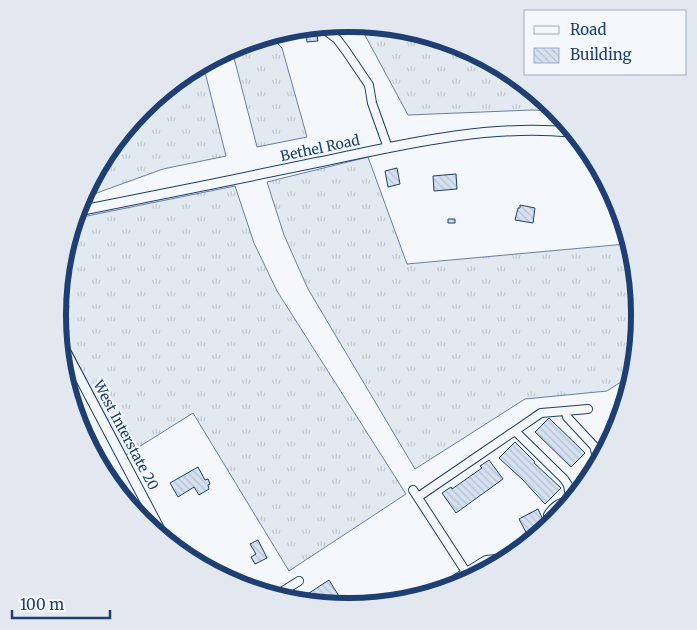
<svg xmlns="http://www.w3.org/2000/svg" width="697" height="630" font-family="Merriweather,serif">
	<defs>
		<pattern id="grass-tufts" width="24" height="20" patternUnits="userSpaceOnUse" patternTransform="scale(1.25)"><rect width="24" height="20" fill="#e3e9f0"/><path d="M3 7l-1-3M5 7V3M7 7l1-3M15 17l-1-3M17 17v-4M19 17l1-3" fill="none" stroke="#c2c9d1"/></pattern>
		<pattern id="building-back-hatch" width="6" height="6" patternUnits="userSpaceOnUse" patternTransform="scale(1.25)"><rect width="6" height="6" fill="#d5e0f0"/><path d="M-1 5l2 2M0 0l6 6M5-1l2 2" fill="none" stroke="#b6c1d1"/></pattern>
	</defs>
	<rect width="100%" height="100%" fill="#f4f7fb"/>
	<path fill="url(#grass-tufts)" stroke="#687fa3" d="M360 26 460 46 556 111 532 110 408 115Z
		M273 39 282 48 307 137 257 147 232 50 237 46Z
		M204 68 226 156 163 169 83 198 143 109Z
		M368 157 407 264 626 244 640 315 627 378 607 391 525 399 415 469 308 289 284 235 267 182Z
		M235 186 254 243 277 291 406 494 289 571 193 413 126 455 61 331 57 315 77 218Z"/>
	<path fill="url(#building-back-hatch)" stroke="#1d3f73" d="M316 30 318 41 307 42 306 32Z
		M397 168 400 184 388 187 385 171Z
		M456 174 457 189 434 191 433 176Z
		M520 205 535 208 533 223 515 220 518 208H520Z
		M448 219H455V223H448Z
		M549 418 585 453 571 467 535 432Z
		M515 442 535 462 534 463 561 488 545 504 523 480 499 458Z
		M489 460 503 479 456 513 442 493 451 487 452 489 482 468 480 466Z
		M198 467 205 480 208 479 210 484 208 485 209 489 199 495 194 487 178 497 170 483Z
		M538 509 546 526 529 538 519 519Z
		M258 540 267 558 255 564 251 557 256 554 250 544Z
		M329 580 342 601 337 604 303 597Z"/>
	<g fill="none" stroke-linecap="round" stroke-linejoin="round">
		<defs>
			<path id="minor" d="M325 30 337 39 346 51 369 85 372 103 388 148
				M566 411 567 417 594 446 597 457
				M515 431 564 479 568 485 570 498
				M413 490 470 578
				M418 497 541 413 588 409
				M553 522 548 515C552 508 559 502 567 502
				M443 587 486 560 497 559
				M280 593 299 581"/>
			<path id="major" d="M78 211C158 195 239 179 319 162 401 145 486 124 570 132
				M64 348 163 535"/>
		</defs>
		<use href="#minor" stroke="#1d3f73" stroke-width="10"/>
		<use href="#major" stroke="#1d3f73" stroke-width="11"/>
		<use href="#minor" stroke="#f4f7fb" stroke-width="8"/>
		<use href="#major" stroke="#f4f7fb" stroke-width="9"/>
	</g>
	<g text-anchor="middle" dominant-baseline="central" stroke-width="4" stroke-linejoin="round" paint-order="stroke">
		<g font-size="14" fill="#1d3f73" stroke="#f4f7fb">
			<text transform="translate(320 148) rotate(-12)">Bethel Road</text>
			<text transform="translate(126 435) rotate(62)">West Interstate 20</text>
		</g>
	</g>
	<path d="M0 0H697V630H0ZM348 32H349A282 282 0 0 1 631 314V316A282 282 0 0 1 349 598H348A282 282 0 0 1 66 316V314A282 282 0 0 1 348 32Z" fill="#e3e8f0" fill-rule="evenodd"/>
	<path fill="none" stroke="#1d3f73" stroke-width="6" d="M348 32H349A282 282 0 0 1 631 314V316A282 282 0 0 1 349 598H348A282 282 0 0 1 66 316V314A282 282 0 0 1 348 32Z"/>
	<rect x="524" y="10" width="162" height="65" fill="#f4f7fb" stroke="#9eadc5"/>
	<rect x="534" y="26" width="25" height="8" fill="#f4f7fb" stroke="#9eadc5"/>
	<text x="570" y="35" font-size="15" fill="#1d3f73">Road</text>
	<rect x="534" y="48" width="25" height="15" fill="url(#building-back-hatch)" stroke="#9eadc5"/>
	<text x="570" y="60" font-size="15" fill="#1d3f73">Building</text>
	<path d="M12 610v8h98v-8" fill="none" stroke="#1d3f73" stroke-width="2.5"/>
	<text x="20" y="610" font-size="15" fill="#1d3f73" stroke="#f4f7fb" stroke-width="4" paint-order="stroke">100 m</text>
</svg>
